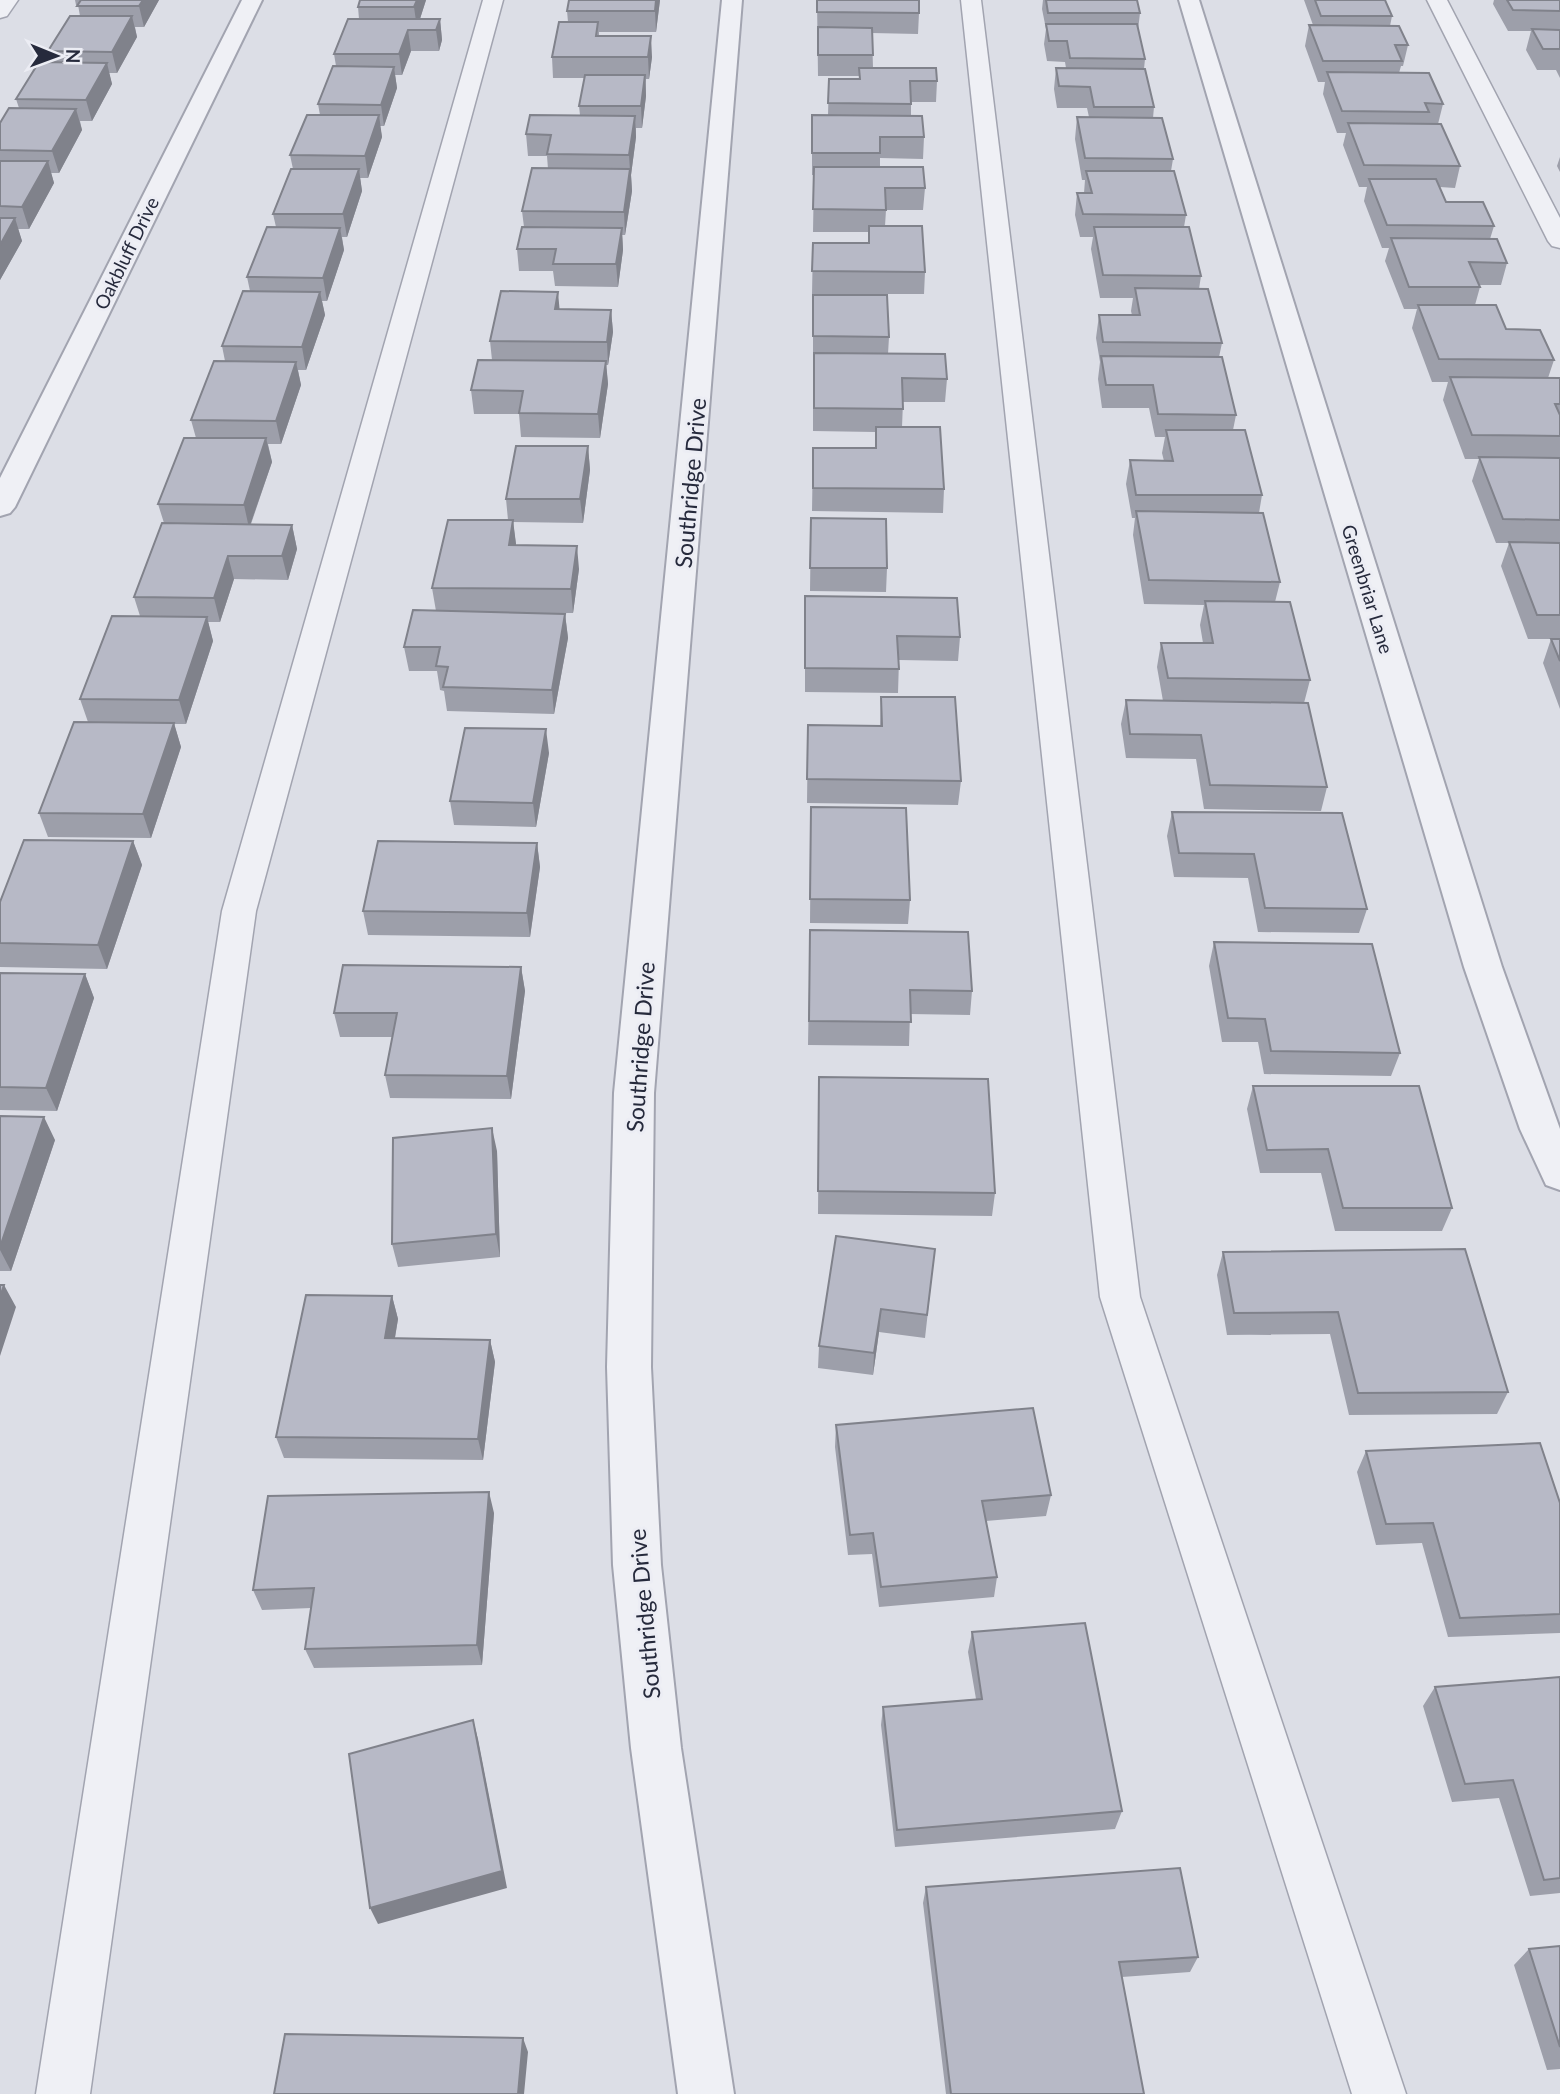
<svg xmlns="http://www.w3.org/2000/svg" width="1560" height="2094" font-family="Lato,sans-serif">
	<rect width="100%" height="100%" fill="#dcdee6"/>
	<g fill="none" stroke-linecap="round" stroke-linejoin="round">
		<defs>
			<path id="lane" d="M0 0H18L7 16 0 18Z
				M483 0H503L256 911 90 2094H36L222 911Z
				M961 0H981L1140 1297 1406 2094H1352L1100 1297Z
				M1427 0H1447L1560 218V248L1552 246 1548 241Z"/>
			<path id="street" d="M242 0H262L15 507 10 513 0 516V478Z
				M722 0H742L654 1093 651 1367 661 1565 681 1748 734 2094H678L631 1748 613 1565 607 1367 614 1093Z
				M1179 0H1199L1502 967 1560 1129V1190L1546 1185 1520 1129 1464 967Z"/>
		</defs>
		<use href="#lane" stroke="#a2a4b0" stroke-width="3"/>
		<use href="#street" stroke="#a2a4b0" stroke-width="4"/>
		<use href="#lane" fill="#eff0f5" fill-rule="evenodd"/>
		<use href="#street" fill="#eff0f5" fill-rule="evenodd"/>
	</g>
	<path fill="#9d9faa" d="M75 0H159L144 27H135L137 37 117 73H109L112 84 92 121H80L82 130 59 173H51L54 183 29 229H18L22 241 0 280V123L19 108 16 99 51 62 48 51 80 16 78 5H76Z
		M360 0H426L420 19H440L442 40 439 51H411L402 75H395L397 88 384 126H380L382 137 368 178H360L362 191 347 237H342L344 250 327 301H322L325 315 306 370H298L301 385 281 444H268L272 462 251 524 292 525 297 549 288 580 234 579 220 622H208L213 641 186 724H174L181 747 151 838 48 837 39 813 88 722 80 699 140 616 134 597 164 523 158 504 196 438 191 420 225 361 222 346 250 291 247 277 276 227 273 214 293 169 290 155 320 115 318 104 336 66 334 54 359 19 358 7Z
		M660 0 656 32H599V36L652 57 649 79H646V96L642 128H636V137L631 175 632 191 625 235H622L623 250 618 287 555 286 553 271H519L517 249 524 227 522 211 548 169 547 156H528L526 134 580 115 579 106 585 78H553L552 57 568 22 567 11Z
		M817 0 919 13 918 34 872 33 873 68 937 81 936 102H911V116L924 137 923 159 880 158V167L925 188 923 210H886L885 226 925 272 924 294H812L813 243H868L869 232H813L814 175H812V115H828L829 79H859V76H818Z
		M1043 0H1137L1140 13 1138 30 1145 59 1144 69 1154 107 1153 118 1173 159 1171 171 1186 215 1184 227 1201 276 1199 289 1222 343 1219 357 1236 415 1233 430 1262 495 1259 513 1280 582 1275 602 1310 680 1304 703 1327 787 1321 811 1204 809 1196 759 1126 758 1121 724 1126 700 1163 701 1157 667 1161 643H1203L1200 625 1204 605 1144 604 1133 535 1135 518H1132L1126 484 1130 460 1164 461 1162 453 1165 437H1155L1149 408H1102L1098 379 1100 362 1096 338 1099 315H1132L1131 311 1133 298H1100L1091 249 1093 237H1080L1075 215 1077 193H1084L1085 180H1082L1075 139 1077 117H1089L1087 108H1057L1054 89 1056 68H1066L1065 62 1047 61 1044 44 1046 29 1042 9Z
		M1304 0H1385L1392 16 1390 26 1408 45 1403 66H1401L1399 73 1443 104 1438 124 1460 166 1455 188 1440 187 1446 202 1494 226 1490 239 1507 263 1501 285H1479L1480 287 1475 305 1506 329 1554 360 1548 378H1560V709L1543 663 1551 639H1528L1501 566 1509 543H1496L1472 481 1479 459H1465L1443 400 1448 382H1432L1412 328 1417 309H1404L1385 261 1389 248H1382L1364 201 1367 187H1359L1343 145 1346 133H1337L1323 94 1325 82H1318L1305 46 1309 25H1313Z
		M1494 0H1560V78L1556 70H1537L1526 50 1531 31H1508L1493 4Z
		M1560 157V172L1557 166Z
		M813 295 889 337 888 354 947 379 945 402H903L902 427 944 489 943 513 812 511 813 448H875V432L813 431Z
		M560 309 611 310 613 332 608 365H606L608 384 600 438 521 437 519 414H474L471 390 492 360 490 341Z
		M588 446 590 470 583 523 513 522 516 545 579 569 573 613H547L565 614 568 638 554 714 447 711 444 691 440 690 437 671H409L404 647 436 611 432 588 508 520 506 499Z
		M811 518 887 568 886 592 810 591Z
		M805 596 960 637 958 661 899 660 898 693 805 692Z
		M881 697 961 781 958 805 807 803 808 725 880 726Z
		M549 753 536 827 454 825 450 801Z
		M811 807 910 900 908 924 810 923Z
		M1172 812 1367 909 1359 933 1258 932 1248 878 1174 877 1167 836Z
		M133 841 142 865 107 969 0 967V902Z
		M537 843 540 867 530 937 368 935 363 911Z
		M810 930 972 991 970 1015 910 1014 909 1046 808 1045Z
		M1214 942 1400 1053 1391 1076 1264 1074 1258 1042H1222L1209 966Z
		M521 967 525 991 511 1099 390 1098 385 1075 392 1037H340L334 1013Z
		M0 973 85 974 94 998 57 1111 0 1110Z
		M819 1077 995 1193 992 1216 818 1214Z
		M1253 1086 1452 1208 1442 1231H1335L1321 1173H1260L1247 1109Z
		M0 1116 55 1140 11 1271H0Z
		M497 1151 500 1257 398 1267 392 1244Z
		M935 1249 925 1338 879 1332 873 1375 818 1368 819 1346Z
		M1223 1252 1508 1392 1497 1414 1349 1415 1330 1334 1227 1335 1217 1275Z
		M392 1296 398 1319 395 1338 490 1340 495 1362 483 1460 284 1458 276 1437Z
		M836 1425 1051 1495 1046 1516 986 1521 997 1577 994 1597 879 1607 872 1554 848 1555 835 1447Z
		M1366 1451 1560 1503V1633L1448 1637 1422 1543 1376 1545 1357 1472Z
		M494 1513 482 1665 314 1668 305 1649 311 1608 262 1610 253 1590Z
		M972 1632 1122 1811 1115 1829 895 1847 881 1725 883 1707 976 1699 968 1652Z
		M1560 1677V1893L1530 1896 1499 1798 1452 1802 1423 1706 1435 1687Z
		M926 1887 1198 1957 1190 1972 1122 1977 1144 2094H946L923 1903Z
		M1560 1946V2069L1547 2070 1514 1965 1529 1949Z"/>
	<path fill="#80828b" d="M143 0H159L144 27 139 6Z
		M417 0H426L417 28 414 7Z
		M656 0H660L656 32 655 11Z
		M132 16 137 37 117 73 112 52Z
		M440 19 442 40 439 51 436 30Z
		M408 30 411 51 402 75 399 54Z
		M651 36 652 57 649 79 648 57Z
		M107 63 112 84 92 121 86 100Z
		M394 67 397 88 384 126 381 105Z
		M645 75 646 96 642 128 641 106Z
		M76 109 82 130 59 173 52 151Z
		M379 115 382 137 368 178 365 156Z
		M635 116 636 137 631 175 632 191 625 235 624 212 630 171 629 155Z
		M48 161 54 183 29 229 22 207Z
		M359 169 362 191 347 237 343 214Z
		M15 218 22 241 0 280V245Z
		M340 228 344 250 327 301 323 278Z
		M622 228 623 250 618 287 616 264Z
		M320 292 325 315 306 370 302 347Z
		M558 292 560 314 555 309Z
		M611 310 613 332 608 365 607 342Z
		M606 361 608 384 600 438 598 414Z
		M296 362 301 385 281 444 276 421Z
		M266 438 272 462 249 528 244 505Z
		M588 446 590 470 583 523 580 499Z
		M513 520 516 544 512 569 509 545Z
		M292 525 297 549 288 580 282 556Z
		M577 546 579 569 573 613 571 589Z
		M228 556 234 579 220 622 214 598Z
		M565 614 568 638 554 714 552 690Z
		M207 617 213 641 186 724 179 700Z
		M174 723 181 747 151 838 143 814Z
		M546 729 549 753 536 827 533 803Z
		M133 841 142 865 107 969 98 945Z
		M537 843 540 867 530 937 527 913Z
		M521 967 525 991 511 1099 507 1076Z
		M85 974 94 998 57 1111 46 1088Z
		M44 1117 55 1140 11 1271 0 1250V1247Z
		M492 1128 497 1151 500 1257 496 1234Z
		M4 1285 16 1307 0 1356V1297Z
		M392 1296 398 1319 391 1360 385 1338Z
		M881 1309 879 1332 873 1375 874 1353Z
		M490 1340 495 1362 483 1460 478 1439Z
		M489 1492 494 1513 482 1665 477 1645Z
		M473 1720 478 1739 507 1888 378 1924 370 1908Z
		M523 2038 528 2052 524 2094H518Z"/>
	<path fill="#b7b9c6" stroke="#80828b" stroke-width="2" d="M81 0H143L139 6H77Z
		M360 0H417L414 7H358Z
		M569 0H656L655 11H567Z
		M817 0H919V13L817 12Z
		M1046 0H1137L1140 13H1048Z
		M1315 0H1385L1392 16H1321Z
		M1507 0H1560V11L1513 10Z
		M70 16H132L112 52 48 51Z
		M348 19H440L436 30H408L399 54H334Z
		M559 22H598L596 36H651L648 57H552Z
		M1046 24H1137L1145 59 1070 58 1067 41H1049Z
		M1309 25 1399 26 1408 45H1395L1402 61H1323Z
		M818 27 872 28 873 55H818Z
		M1532 29 1560 30V49H1543Z
		M39 62 107 63 86 100 16 99Z
		M333 66 394 67 381 105 318 104Z
		M859 68H936L937 81H910L911 104 828 103 829 79H860Z
		M1056 68 1145 69 1154 107H1094L1090 87 1059 86Z
		M1327 72 1429 73 1443 104 1425 103 1429 112 1342 111Z
		M585 75H645L641 106H579Z
		M9 108 76 109 52 151 0 150V123Z
		M307 115H379L365 156 290 155Z
		M530 115 635 116 629 155 547 154 551 135 526 134Z
		M812 115 922 116 924 137H880V153H812Z
		M1077 117 1162 118 1173 159 1085 158Z
		M1348 123 1441 124 1460 166 1364 165Z
		M0 161H48L22 207 0 206Z
		M814 167H923L925 188H885L886 210 813 209Z
		M532 168 630 169 624 212 522 211Z
		M291 169H359L343 214H273Z
		M1086 171H1174L1186 215 1083 214 1077 193H1092Z
		M1369 179H1436L1446 202H1483L1494 226 1387 225Z
		M0 218H15L0 245Z
		M869 226H922L925 272 812 271 813 243H869Z
		M267 227 340 228 323 278 247 277Z
		M522 227 622 228 616 264H553L556 249H517Z
		M1094 227H1189L1201 276 1103 275Z
		M1391 238 1497 239 1507 263 1469 262 1480 287H1409Z
		M1135 288 1208 289 1222 343 1103 342 1099 315H1140Z
		M243 291 320 292 302 347 222 346Z
		M501 291 558 292 555 309 611 310 607 342 490 341Z
		M813 295H887L889 337 813 336Z
		M1418 305H1496L1506 329 1540 330 1554 360 1439 359Z
		M814 353 945 354 947 379 902 378 903 409 814 408Z
		M1101 356 1222 357 1236 415 1158 414 1153 385H1106Z
		M478 360 606 361 598 414 519 413 523 391 471 390Z
		M214 361 296 362 276 421 191 420Z
		M1450 377 1560 378V404H1555L1560 415V436L1472 435Z
		M876 427H940L944 489 813 488V448H876Z
		M1166 430H1245L1262 495H1136L1130 460 1173 461Z
		M184 438H266L244 505 158 504Z
		M516 446H588L580 499H506Z
		M1479 457 1560 458V520L1503 519Z
		M1136 511 1263 513 1280 582 1149 580Z
		M811 518 886 519 887 568H810Z
		M448 520H513L509 545 577 546 571 589 432 588Z
		M162 523 292 525 282 556H228L214 598 134 597Z
		M1509 542 1560 543V615H1537Z
		M805 596 957 598 960 637 897 636 899 669 805 668Z
		M1205 601 1290 602 1310 680 1168 678 1161 643H1213Z
		M413 610 565 614 552 690 443 687 448 667 436 666 440 647H404Z
		M112 616 207 617 179 700 80 699Z
		M1551 639H1560V661Z
		M881 697H955L961 781 807 779 808 725 882 726Z
		M1126 700 1308 703 1327 787 1210 785 1201 735 1130 734Z
		M74 722 174 723 143 814 39 813Z
		M465 728 546 729 533 803 450 801Z
		M811 807 906 808 910 900 810 899Z
		M1172 812 1342 813 1367 909 1265 908 1254 854 1179 853Z
		M24 840 133 841 98 945 0 943V902Z
		M378 841 537 843 527 913 363 911Z
		M810 930 968 932 972 991 910 990 911 1022 809 1021Z
		M1214 942 1372 944 1400 1053 1271 1051 1265 1019 1228 1018Z
		M343 965 521 967 507 1076 385 1075 397 1013H334Z
		M0 973 85 974 46 1088 0 1087Z
		M819 1077 988 1079 995 1193 818 1191Z
		M1253 1086H1419L1452 1208H1343L1328 1149 1267 1150Z
		M0 1116 44 1117 0 1247Z
		M492 1128 496 1234 392 1244 393 1138Z
		M836 1236 935 1249 927 1315 881 1309 874 1353 819 1346Z
		M1465 1249 1508 1392 1358 1393 1338 1312 1234 1313 1223 1252Z
		M0 1285H4L0 1297Z
		M306 1295 392 1296 385 1338 490 1340 478 1439 276 1437Z
		M1033 1408 1051 1495 982 1501 997 1577 881 1587 873 1533 850 1535 836 1425Z
		M1540 1443 1560 1503V1614L1460 1618 1433 1523 1386 1524 1366 1451Z
		M489 1492 477 1645 305 1649 314 1588 253 1590 268 1496Z
		M1085 1623 1122 1811 897 1830 883 1707 982 1699 972 1632Z
		M1560 1677V1878L1544 1880 1513 1780 1465 1784 1435 1687Z
		M473 1720 502 1871 370 1908 349 1754Z
		M1180 1868 1198 1957 1119 1962 1144 2094H951L926 1887Z
		M1560 1946V2047L1529 1949Z
		M285 2034 523 2038 518 2094H274Z"/>
	<g text-anchor="middle" dominant-baseline="central" stroke-width="6" stroke-linejoin="round" paint-order="stroke">
		<g font-size="19" fill="#262a3c" stroke="#ecedf4">
			<text transform="translate(126 253) rotate(-64)">Oakbluff Drive</text>
			<text transform="translate(1368 589) rotate(73)">Greenbriar Lane</text>
		</g>
		<g font-size="23" fill="#262a3c" stroke="#ecedf4">
			<text transform="translate(690 483) rotate(-85)">Southridge Drive</text>
			<text transform="translate(640 1047) rotate(-86)">Southridge Drive</text>
			<text transform="translate(644 1614) rotate(-95)">Southridge Drive</text>
		</g>
	</g>
	<g transform="translate(56 56) rotate(91)" stroke="#ecedf4" stroke-width="5" paint-order="stroke">
	<path d="M0-5L12 26L0 18L-12 26Z" fill="#262a3c"/>
	<text y="-10" font-size="19" font-weight="bold" text-anchor="middle" fill="#262a3c">N</text>
	</g>
</svg>
